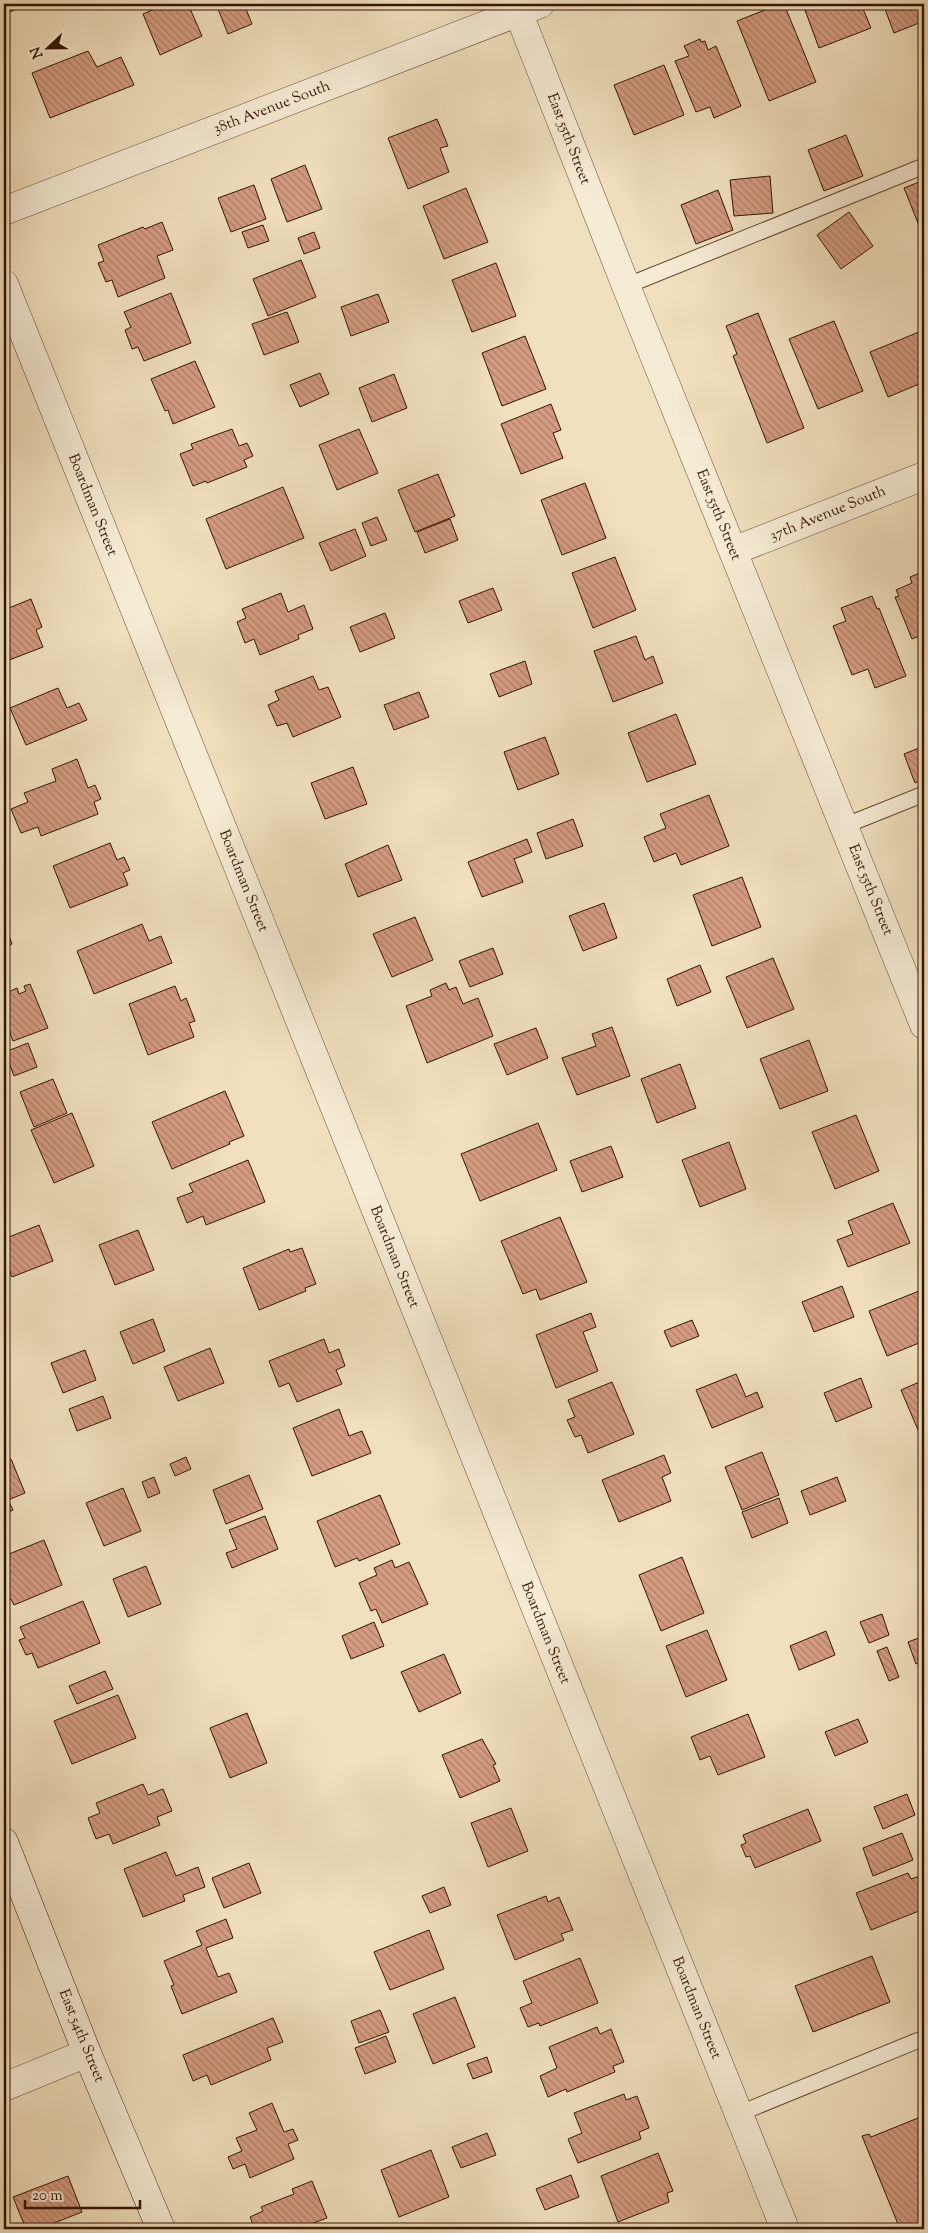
<svg xmlns="http://www.w3.org/2000/svg" width="928" height="2233" font-family="'Sorts Mill Goudy',serif">
	<defs>
		<pattern id="building-back-hatch" width="6" height="6" patternUnits="userSpaceOnUse" patternTransform="scale(1.25)"><rect width="6" height="6" fill="#d59c82"/><path d="M-1 5l2 2M0 0l6 6M5-1l2 2" fill="none" stroke="#ad7e68"/></pattern>
	</defs>
	<rect width="100%" height="100%" fill="#f1e0be"/>
	<filter id="stains"><feTurbulence type="fractalNoise" baseFrequency=".004" numOctaves="4"/><feColorMatrix values="0 0 0 0 .2 0 0 0 0 .09 0 0 0 0 .02 0 0 0 .5 -.17"/></filter>
	<radialGradient id="worn" r=".72"><stop offset=".6" stop-color="#630" stop-opacity="0"/><stop offset="1" stop-color="#630" stop-opacity=".3"/></radialGradient>
	<path fill="url(#building-back-hatch)" stroke="#331501" d="M4 4H30L4 14Z
		M166 4H188L202 36 160 55 143 14Z
		M216 4H244L252 24 228 34Z
		M780 4H784L816 82 769 101 737 21Z
		M806 4H861L871 28 819 48 805 10 808 9Z
		M883 4H924V21L894 33Z
		M700 39 701 42 705 41 708 50 716 46 741 106 714 118 710 107 696 112 675 61 689 56 684 46Z
		M88 51 97 67 121 57 134 85 50 118 32 73Z
		M664 65 684 115 634 135 614 85Z
		M437 119 448 146 440 148 449 172 408 189 388 138Z
		M846 135 863 176 824 191 808 150Z
		M305 165 322 209 287 222 271 179Z
		M770 176 773 213 734 216 730 180Z
		M924 180V238L904 188Z
		M254 185 266 219 231 232 218 198Z
		M466 188 488 242 444 259 423 206Z
		M718 190 733 230 696 244 681 205Z
		M849 212 873 246 841 269 817 235Z
		M162 222 173 250 157 256 165 278 118 297 112 280 106 282 98 263 104 261 98 245 143 227 145 229Z
		M263 225 269 241 248 248 242 232Z
		M314 232 320 248 304 254 298 238Z
		M301 260 316 297 268 316 253 279Z
		M496 263 516 316 472 332 452 280Z
		M171 293 191 343 144 361 138 347 132 349 125 330 131 327 124 312Z
		M378 294 389 322 351 336 341 307Z
		M287 312 299 342 264 355 252 324Z
		M758 313 804 428 767 443 733 356 737 354 726 326Z
		M834 321 863 391 818 409 789 339Z
		M919 332 924 346V382L888 397 870 352Z
		M525 336 546 389 502 406 482 353Z
		M195 361 215 407 173 424 168 410 165 411 151 379Z
		M320 373 329 394 300 407 290 385Z
		M394 374 407 408 372 422 359 388Z
		M551 404 561 430 553 433 563 458 521 474 501 424Z
		M232 429 239 446 247 443 253 456 244 460 247 467 207 483 206 481 193 486 180 454 193 449 191 444Z
		M359 429 378 473 337 490 319 445Z
		M438 474 455 516 415 532 398 490Z
		M585 483 606 538 562 555 541 500Z
		M283 487 304 538 226 569 206 519Z
		M377 517 387 540 371 546 362 523Z
		M450 519 458 540 425 553 417 532Z
		M355 529 366 556 331 571 319 543Z
		M615 557 636 610 593 628 572 573Z
		M920 573 923 579H924V634L912 639 895 597 899 596 896 590 912 583 910 577Z
		M493 588 502 610 468 623 459 601Z
		M281 593 288 612 304 605 313 629 298 635 299 639 260 655 254 639 245 643 237 622 246 618 242 609Z
		M872 596 877 609 879 608 906 676 875 688 868 669 852 675 833 626 846 621 841 608Z
		M31 599 42 627 36 630 43 647 4 662V610Z
		M385 613 395 638 360 652 350 627Z
		M636 636 645 660 653 656 663 683 613 702 594 651Z
		M525 661 532 684 499 697 490 674Z
		M313 676 319 690 328 687 341 717 293 737 287 723 277 726 268 705 279 700 275 691Z
		M58 688 67 708 79 703 87 720 26 745 10 708Z
		M419 692 429 717 394 730 384 705Z
		M676 714 696 764 647 782 628 733Z
		M545 737 559 774 518 790 504 752Z
		M924 746V779L915 783 904 754Z
		M77 759 88 788 95 785 101 799 94 802 98 814 41 836 38 827 21 833 11 809 28 802 24 793 56 781 52 769Z
		M353 767 367 804 325 819 311 783Z
		M709 795 729 846 681 865 676 853 654 862 644 837 666 828 660 814Z
		M573 819 583 846 546 859 537 833Z
		M527 839 532 852 514 859 523 882 482 897 468 862Z
		M110 843 117 860 124 857 130 870 123 873 128 885 70 908 53 866Z
		M388 845 402 880 358 897 345 864Z
		M742 877 761 927 712 946 693 895Z
		M604 903 617 938 583 951 569 916Z
		M415 917 433 960 392 977 373 934Z
		M4 923 12 944 4 948Z
		M142 924 149 941 161 936 172 963 94 994 77 951Z
		M493 948 503 974 470 987 459 961Z
		M773 958 794 1009 747 1028 726 977Z
		M700 965 711 992 677 1006 667 979Z
		M446 983 449 990 456 987 463 1004 478 998 493 1036 427 1063 406 1006 432 996 430 990Z
		M30 984 48 1028 13 1041 4 1017V994L17 988 19 994 26 991 24 986Z
		M175 986 181 1001 186 998 195 1021 189 1023 194 1037 148 1055 129 1004Z
		M612 1027 630 1076 577 1095 562 1058 596 1046 592 1034Z
		M536 1028 548 1058 507 1075 494 1044Z
		M809 1040 828 1091 780 1109 760 1059Z
		M28 1043 37 1067 14 1076 5 1052Z
		M680 1064 696 1108 657 1123 641 1079Z
		M53 1079 67 1113 34 1127 20 1092Z
		M225 1091 244 1136 229 1142 230 1144 172 1169 152 1122Z
		M72 1113 94 1166 54 1183 31 1130Z
		M856 1115 879 1171 835 1189 812 1132Z
		M538 1123 557 1170 480 1201 461 1154Z
		M729 1142 746 1189 700 1207 682 1160Z
		M611 1146 623 1177 582 1192 570 1161Z
		M248 1160 265 1202 206 1225 203 1216 187 1223 177 1198 193 1192 189 1184Z
		M893 1203 910 1243 848 1267 837 1240 853 1234 848 1221Z
		M560 1217 587 1282 540 1300 536 1289 523 1294 501 1241Z
		M39 1225 53 1261 12 1277 4 1257V1239Z
		M138 1230 154 1270 115 1285 99 1245Z
		M302 1248 316 1284 305 1288 306 1291 259 1310 243 1268 289 1249 290 1252Z
		M842 1286 854 1317 814 1332 802 1302Z
		M924 1289V1341L887 1356 869 1311Z
		M591 1313 596 1327 583 1332 598 1371 556 1388 536 1335Z
		M153 1319 165 1351 133 1364 120 1332Z
		M692 1320 699 1336 671 1347 664 1331Z
		M324 1339 329 1353 339 1349 345 1366 336 1370 342 1384 297 1402 289 1383 279 1387 269 1361Z
		M210 1348 224 1383 178 1401 164 1367Z
		M85 1350 96 1380 63 1393 51 1363Z
		M736 1374 746 1397 757 1392 763 1407 712 1428 696 1390Z
		M861 1378 872 1407 836 1422 824 1393Z
		M924 1380V1428L918 1430 901 1390Z
		M612 1382 634 1434 588 1453 581 1435 575 1437 567 1420 575 1417 568 1400Z
		M103 1396 111 1418 77 1431 69 1409Z
		M339 1409 349 1436 362 1431 371 1453 312 1476 293 1428Z
		M762 1452 779 1495 742 1510 725 1467Z
		M664 1455 671 1473 662 1477 671 1501 619 1522 602 1480Z
		M186 1457 191 1469 175 1476 170 1464Z
		M11 1459 25 1493 8 1500 13 1510 4 1514V1462Z
		M249 1475 263 1509 226 1524 213 1490Z
		M154 1477 160 1493 148 1498 142 1482Z
		M837 1477 846 1501 810 1515 801 1491Z
		M123 1488 141 1531 104 1546 86 1503Z
		M380 1495 400 1544 359 1561 357 1558 335 1567 317 1521Z
		M779 1498 788 1523 752 1538 742 1512Z
		M265 1516 278 1549 232 1568 226 1553 237 1549 229 1530Z
		M44 1540 62 1585 14 1605 11 1599 4 1602V1556Z
		M682 1557 704 1613 661 1631 639 1575Z
		M392 1560 395 1568 409 1562 428 1604 382 1623 376 1609 371 1611 359 1583 377 1575 374 1568Z
		M146 1566 161 1604 128 1617 113 1579Z
		M83 1601 100 1643 38 1668 32 1653 26 1655 19 1640 25 1638 20 1627Z
		M882 1614 889 1635 869 1643 860 1622Z
		M374 1622 384 1646 351 1659 342 1636Z
		M707 1630 727 1680 686 1697 666 1646Z
		M826 1631 835 1655 799 1670 790 1646Z
		M924 1636V1661L916 1664 908 1642Z
		M887 1647 899 1677 889 1681 877 1651Z
		M444 1654 461 1693 419 1712 401 1672Z
		M105 1671 113 1689 77 1704 69 1686Z
		M118 1695 136 1738 72 1764 54 1721Z
		M247 1713 267 1763 230 1778 210 1728Z
		M748 1714 765 1757 718 1775 710 1756 700 1760 691 1737Z
		M858 1719 868 1742 835 1756 825 1732Z
		M482 1739 496 1764 493 1765 500 1781 460 1798 442 1755Z
		M143 1784 148 1795 163 1789 172 1811 157 1817 160 1825 113 1844 109 1834 96 1839 88 1818 100 1813 96 1803Z
		M907 1794 915 1815 883 1829 874 1807Z
		M511 1808 528 1851 488 1867 471 1823Z
		M808 1809 821 1841 755 1868 750 1856 746 1857 741 1845 746 1843 743 1835Z
		M902 1833 913 1860 873 1876 863 1848Z
		M166 1852 176 1876 198 1867 205 1887 183 1895 185 1901 143 1917 124 1869Z
		M249 1863 261 1893 224 1908 212 1878Z
		M908 1873 911 1879 920 1876 924 1887V1909L871 1930 856 1893Z
		M444 1887 451 1905 430 1913 422 1896Z
		M546 1896 548 1902 559 1897 573 1930 561 1934 564 1940 515 1960 497 1915Z
		M226 1919 233 1938 206 1948 218 1977 229 1973 237 1992 182 2014 171 1986 174 1985 164 1961 202 1945 196 1931Z
		M429 1930 444 1969 390 1990 374 1952Z
		M872 1956 890 2002 813 2032 795 1986Z
		M580 1958 598 2003 540 2026 539 2023 528 2027 520 2008 532 2003 523 1981Z
		M455 1997 475 2047 433 2064 413 2014Z
		M380 2010 389 2032 359 2043 351 2021Z
		M273 2018 283 2042 267 2048 271 2060 211 2085 207 2075 193 2081 183 2055Z
		M597 2027 600 2034 611 2029 624 2062 613 2066 615 2072 567 2092 566 2089 548 2097 540 2076 557 2068 549 2047Z
		M386 2036 396 2062 365 2074 355 2048Z
		M487 2057 492 2072 473 2079 467 2064Z
		M624 2094 626 2100 637 2096 649 2128 639 2132 641 2139 578 2163 568 2139 582 2133 574 2113Z
		M272 2103 284 2132 293 2129 298 2140 288 2144 294 2159 250 2178 245 2164 233 2169 228 2157 242 2151 236 2138 257 2130 249 2113Z
		M924 2112V2229H900L862 2136 869 2134 871 2137 923 2116 922 2113Z
		M487 2133 496 2155 461 2168 452 2147Z
		M431 2150 449 2197 399 2217 381 2170Z
		M658 2153 673 2191 667 2193 669 2202 618 2222 601 2176Z
		M571 2175 579 2197 545 2210 536 2189Z
		M68 2176 82 2212 39 2229H26L13 2197Z
		M312 2181 327 2218 311 2224 314 2229H255L250 2217 263 2211 261 2207 294 2194 292 2189Z"/>
	<g fill="none" stroke-linecap="round" stroke-linejoin="round">
		<defs>
			<path id="lane" d="M626 286 924 166
				M844 826 924 794
				M738 2114 924 2038"/>
			<path id="street" d="M515 4 626 286 924 1025
				M4 211 540 4
				M4 284 785 2229
				M733 551 924 476
				M4 2087 87 2053"/>
			<path id="secondary" d="M4 1842 87 2053 161 2229"/>
		</defs>
		<use href="#lane" stroke="#624830" stroke-width="17"/>
		<use href="#street" stroke="#624830" stroke-width="29"/>
		<use href="#secondary" stroke="#331501" stroke-width="29"/>
		<use href="#lane" stroke="#f6ebd5" stroke-width="15"/>
		<use href="#street" stroke="#f6ebd5" stroke-width="28"/>
		<use href="#secondary" stroke="#f6ebd5" stroke-width="28"/>
	</g>
	<g text-anchor="middle" dominant-baseline="central" stroke-width="4" stroke-linejoin="round" paint-order="stroke">
		<g font-size="15" fill="#331501" stroke="#f6ebd5">
			<text transform="translate(272 108) rotate(-21)">38th Avenue South</text>
			<text transform="translate(568 139) rotate(69)">East 55th Street</text>
			<text transform="translate(92 505) rotate(68)">Boardman Street</text>
			<text transform="translate(828 514) rotate(-22)">37th Avenue South</text>
			<text transform="translate(718 515) rotate(68)">East 55th Street</text>
			<text transform="translate(243 881) rotate(68)">Boardman Street</text>
			<text transform="translate(870 890) rotate(68)">East 55th Street</text>
			<text transform="translate(394 1257) rotate(68)">Boardman Street</text>
			<text transform="translate(545 1633) rotate(68)">Boardman Street</text>
			<text transform="translate(696 2008) rotate(68)">Boardman Street</text>
			<text transform="translate(81 2036) rotate(68)">East 54th Street</text>
		</g>
	</g>
	<rect width="928" height="2233" fill="none" stroke="#f1e0be" stroke-width="20"/>
	<rect x="5" y="5" width="918" height="2223" fill="none" stroke="#331501" stroke-width="2.5"/>
	<rect x="10" y="10" width="908" height="2213" fill="none" stroke="#331501"/>
	<g transform="translate(48 48) rotate(248)" stroke="#f6ebd5" stroke-width="4" paint-order="stroke">
	<path d="M0-4L9 19L0 12L-9 19Z" fill="#331501"/>
	<text y="-8" font-size="14" font-weight="bold" text-anchor="middle" fill="#331501">N</text>
	</g>
	<path d="M25 2200v8h115v-8" fill="none" stroke="#331501" stroke-width="2.5"/>
	<text x="32" y="2200" font-size="15" fill="#331501" stroke="#f6ebd5" stroke-width="4" paint-order="stroke">20 m</text>
	<rect width="100%" height="100%" filter="url(#stains)"/>
	<rect width="100%" height="100%" fill="url(#worn)"/>
</svg>
